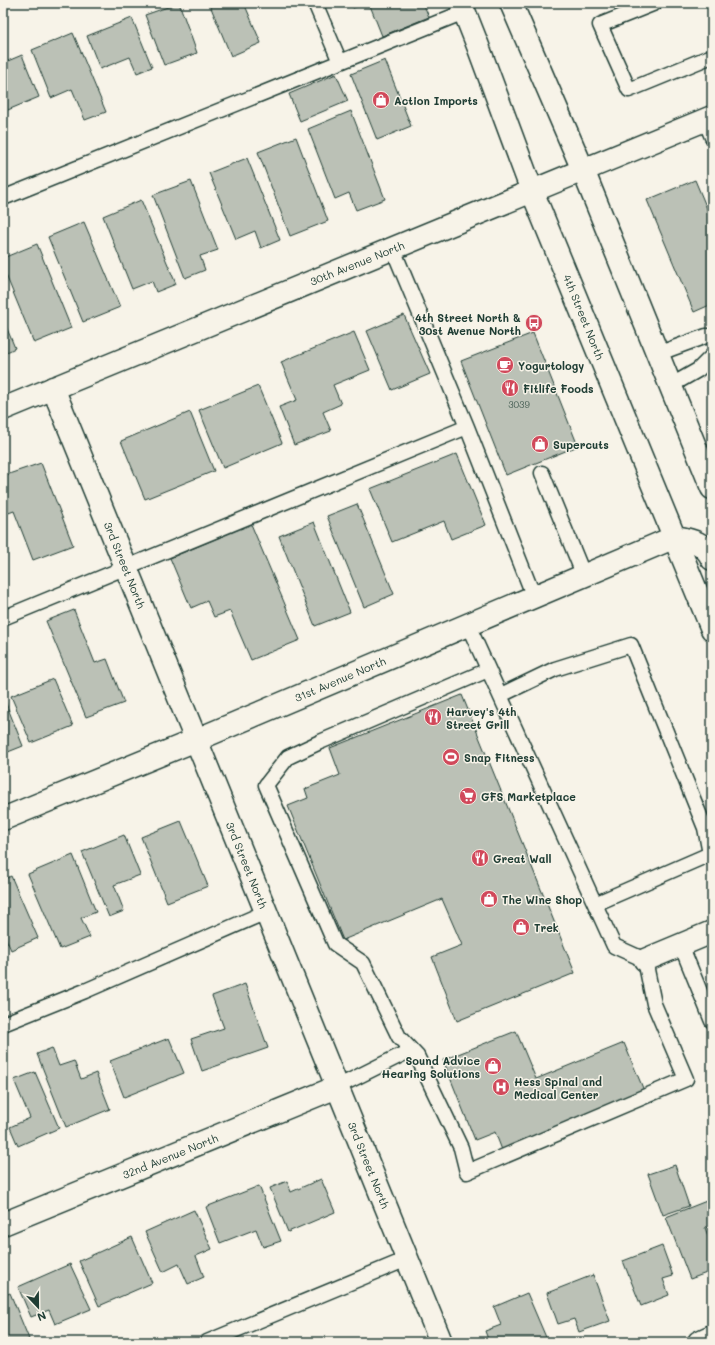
<svg xmlns="http://www.w3.org/2000/svg" width="715" height="1345" font-family="Mali,sans-serif">
	<rect width="100%" height="100%" fill="#f7f3e8"/>
	<filter id="ink" filterUnits="userSpaceOnUse"><feTurbulence type="fractalNoise" baseFrequency=".025" numOctaves="2"/><feDisplacementMap in="SourceGraphic" scale="8" xChannelSelector="R" yChannelSelector="G"/><feConvolveMatrix kernelMatrix="1 2 1 2 8 2 1 2 1" color-interpolation-filters="sRGB"/></filter>
	<g filter="url(#ink)">
		<path fill="#bbc1b6" stroke="#1f3d34" d="M179 3 197 53 164 65 145 15Z
			M209 3H244L261 43 231 56Z
			M351 3H366L353 8Z
			M369 3H423L429 17 382 36Z
			M132 18 152 67 137 73 130 57 100 69 87 36Z
			M73 33 106 112 85 120 72 89 51 98 32 50Z
			M22 55 39 97 3 112V63Z
			M385 60 411 126 377 140 351 74Z
			M336 74 348 101 300 121 289 94Z
			M351 111 385 199 356 210 349 193 335 199 308 129Z
			M296 137 328 221 290 236 258 152Z
			M247 158 280 240 261 248 255 231 236 239 209 173Z
			M695 180 708 211 712 209V304L694 312 647 200Z
			M191 181 218 250 200 256 205 270 185 278 153 195Z
			M141 200 176 284 156 292 152 281 132 289 103 216Z
			M84 222 120 307 83 322 48 237Z
			M37 244 71 328 34 343 3 268V258Z
			M404 315 430 374 392 390 367 331Z
			M3 319 15 348 3 354Z
			M354 332 370 370 333 385 341 404 323 412 331 431 294 445 279 407 297 400 281 362Z
			M533 333 578 446 506 475 461 361Z
			M258 386 282 443 223 468 199 410Z
			M190 412 214 471 145 499 121 441Z
			M457 454 486 525 451 539 444 521 392 542 370 489Z
			M41 463 73 545 33 560 14 511 3 515V476Z
			M357 504 394 594 364 607 327 516Z
			M314 522 350 612 315 626 279 536Z
			M251 524 300 640 251 660 230 611 214 617 207 601 191 608 170 558Z
			M74 610 95 663 107 659 124 703 86 717 46 621Z
			M53 679 73 726 31 743 11 696Z
			M462 695 575 973 457 1021 432 957 462 945 442 899 343 940 288 806 308 798 305 789 340 775 330 748Z
			M3 696 23 746 3 754Z
			M181 821 208 886 167 902 141 837Z
			M124 835 140 875 114 885 124 911 109 917 82 852Z
			M73 855 96 912 81 918 90 937 60 949 28 874Z
			M11 876 38 938 11 950 3 932V880Z
			M245 984 268 1048 202 1071 191 1039 224 1028 212 996Z
			M516 1031 536 1079 624 1043 645 1093 502 1150 495 1132 475 1140 443 1060Z
			M169 1038 184 1073 124 1097 110 1061Z
			M52 1048 59 1066 74 1061 81 1079 96 1073 110 1109 66 1127 37 1054Z
			M35 1072 59 1128 18 1146 10 1127 30 1118 14 1080Z
			M675 1165 689 1206 663 1215 648 1174Z
			M321 1179 335 1212 288 1232 270 1188 287 1181 291 1192Z
			M259 1186 281 1241 263 1247 256 1229 220 1243 206 1207Z
			M709 1200 712 1207V1226L705 1228 712 1246V1251L709 1252 712 1261V1271L690 1279 666 1217Z
			M194 1210 212 1249 196 1256 204 1277 188 1284 179 1264 163 1272 145 1232Z
			M132 1237 152 1283 99 1306 79 1261Z
			M662 1246 673 1276 663 1279 669 1295 641 1306 623 1261Z
			M70 1264 91 1309 55 1324 49 1310 31 1317 18 1287Z
			M593 1275 610 1321 579 1332 574 1319 558 1324 547 1293Z
			M10 1293 29 1339 23 1342H3V1296Z
			M527 1293 548 1342H489L485 1331 501 1325 494 1307Z"/>
		<g fill="none" stroke-linecap="round" stroke-linejoin="round">
			<defs>
				<path id="lane" d="M315 3 340 62
					M655 3 600 25 629 90 712 56
					M705 120 712 137
					M3 198 464 12
					M393 249 467 427 534 597
					M657 354 706 336H712
					M670 386 698 370 712 356
					M542 473 584 576
					M3 618 467 427
					M468 625 614 946 645 960 654 1004 686 1079 467 1172 461 1148 417 1056 399 1037 363 963 335 944 266 785 288 757 320 742 488 670
					M501 695 555 669 631 645 705 828 710 854 595 904
					M681 945 712 1021
					M3 1024 85 991 266 912
					M337 1087 411 1050
					M207 1342 407 1259"/>
				<path id="street" d="M53 388 441 1342
					M3 819 196 740 675 537
					M645 960 712 932
					M3 1224 337 1087
					M699 1342 712 1336"/>
				<path id="secondary" d="M3 409 712 117"/>
				<path id="primary" d="M461 3 478 46 532 191 712 629
					M511 3 583 170 712 488
					M675 537C691 540 705 542 712 559"/>
			</defs>
			<use href="#lane" stroke="#1f3d34" stroke-width="17"/>
			<use href="#street" stroke="#1f3d34" stroke-width="25"/>
			<use href="#secondary" stroke="#1f3d34" stroke-width="25"/>
			<use href="#primary" stroke="#1f3d34" stroke-width="25"/>
			<use href="#lane" stroke="#f7f3e8" stroke-width="14"/>
			<use href="#street" stroke="#f7f3e8" stroke-width="22"/>
			<use href="#secondary" stroke="#f7f3e8" stroke-width="22"/>
			<use href="#primary" stroke="#f7f3e8" stroke-width="22"/>
		</g>
	</g>
	<defs>
		<symbol id="shop-disc" viewBox="-11 -11 22 22"><circle r="9.5" fill="#d1495b" stroke="#f7f3e8"/><path d="M-5-2.5h2.3a2.7 3.5 0 0 1 5.4 0H5L5.5 6h-11ZM-1.5-2.5h3a1.5 2.3 0 0 0-3 0Z" fill="#fff"/></symbol>
		<symbol id="bus-disc" viewBox="-11 -11 22 22"><circle r="9.5" fill="#d1495b" stroke="#f7f3e8"/><path d="M-5-6H5V4H4V6H2V4H-2V6H-4V4H-5ZM-3.5-4V0h7V-4ZM-3.5 1.2v1.5H-2V1.2ZM2 1.2v1.5H3.5V1.2Z" fill="#fff"/></symbol>
		<symbol id="cafe-disc" viewBox="-11 -11 22 22"><circle r="9.5" fill="#d1495b" stroke="#f7f3e8"/><path d="M-5.5-4.5H6V0H3Q3 3.5 0 3.5H-2.5Q-5.5 3.5-5.5 0ZM3-3.2v2h1.7v-2ZM-6 4.5H4V6H-6Z" fill="#fff"/></symbol>
		<symbol id="restaurant-disc" viewBox="-11 -11 22 22"><circle r="9.5" fill="#d1495b" stroke="#f7f3e8"/><path d="M-5-6h1v4h1v-4h1v4h1v-4h1v5L-1.5 .5V6h-2V.5L-5-1ZM5-6V6H3V1.5H1.5Q1.5-4 5-6Z" fill="#fff"/></symbol>
		<symbol id="stadium-disc" viewBox="-11 -11 22 22"><circle r="9.5" fill="#d1495b" stroke="#f7f3e8"/><path d="M0-5a6.5 5 0 1 0 0 10a6.5 5 0 1 0 0-10ZM-3.5-1.8h7v3.6h-7Z" fill="#fff"/></symbol>
		<symbol id="supermarket-disc" viewBox="-11 -11 22 22"><circle r="9.5" fill="#d1495b" stroke="#f7f3e8"/><path d="M-6-5.5h2.5l.6 2H6L4.5 2H-2.5L-4.4-4H-6ZM-1.5 3.2a1.3 1.3 0 1 0 .1 0ZM3 3.2a1.3 1.3 0 1 0 .1 0Z" fill="#fff"/></symbol>
		<symbol id="hospital-disc" viewBox="-11 -11 22 22"><circle r="9.5" fill="#d1495b" stroke="#f7f3e8"/><path d="M-5-5h3v3.5h4V-5h3V5h-3V1.5h-4V5h-3Z" fill="#fff"/></symbol>
	</defs>
	<g fill-rule="evenodd">
		<use href="#shop-disc" x="371" y="90" width="20" height="20"/>
		<use href="#bus-disc" x="524" y="313" width="20" height="20"/>
		<use href="#cafe-disc" x="495" y="355" width="20" height="20"/>
		<use href="#restaurant-disc" x="500" y="378" width="20" height="20"/>
		<use href="#shop-disc" x="530" y="434" width="20" height="20"/>
		<use href="#restaurant-disc" x="423" y="707" width="20" height="20"/>
		<use href="#stadium-disc" x="441" y="747" width="20" height="20"/>
		<use href="#supermarket-disc" x="458" y="786" width="20" height="20"/>
		<use href="#restaurant-disc" x="470" y="848" width="20" height="20"/>
		<use href="#shop-disc" x="479" y="889" width="20" height="20"/>
		<use href="#shop-disc" x="511" y="917" width="20" height="20"/>
		<use href="#shop-disc" x="483" y="1056" width="20" height="20"/>
		<use href="#hospital-disc" x="491" y="1077" width="20" height="20"/>
	</g>
	<g text-anchor="middle" dominant-baseline="central" stroke-width="3" stroke-linejoin="round" paint-order="stroke">
		<g font-size="9" fill="#465e54">
			<text x="519" y="404">3039</text>
		</g>
		<g font-size="11" font-weight="bold" fill="#1f3d34" stroke="#f7f3e8" text-anchor="start">
			<text x="394" y="100">Action Imports</text>
			<text x="521" y="317" text-anchor="end">4th Street North &amp;<tspan x="521" dy="13">30st Avenue North</tspan></text>
			<text x="518" y="365">Yogurtology</text>
			<text x="523" y="388">Fitlife Foods</text>
			<text x="553" y="444">Supercuts</text>
			<text x="446" y="711">Harvey's 4th<tspan x="446" dy="13">Street Grill</tspan></text>
			<text x="464" y="757">Snap Fitness</text>
			<text x="481" y="796">GFS Marketplace</text>
			<text x="493" y="858">Great Wall</text>
			<text x="502" y="899">The Wine Shop</text>
			<text x="534" y="927">Trek</text>
			<text x="480" y="1060" text-anchor="end">Sound Advice<tspan x="480" dy="13">Hearing Solutions</tspan></text>
			<text x="514" y="1081">Hess Spinal and<tspan x="514" dy="13">Medical Center</tspan></text>
		</g>
		<g font-size="11" fill="#1f3d34" stroke="#f7f3e8">
			<text transform="translate(357 263) rotate(-22)">30th Avenue North</text>
			<text transform="translate(584 317) rotate(68)">4th Street North</text>
			<text transform="translate(125 565) rotate(68)">3rd Street North</text>
			<text transform="translate(340 679) rotate(-23)">31st Avenue North</text>
			<text transform="translate(247 865) rotate(68)">3rd Street North</text>
			<text transform="translate(170 1156) rotate(-22)">32nd Avenue North</text>
			<text transform="translate(369 1165) rotate(68)">3rd Street North</text>
		</g>
	</g>
	<rect width="715" height="1345" fill="none" stroke="#f7f3e8" stroke-width="16"/>
	<rect x="8" y="8" width="699" height="1329" fill="none" stroke="#1f3d34" stroke-width="1.5" filter="url(#ink)"/>
	<g transform="translate(38 1307) rotate(158)" stroke="#f7f3e8" stroke-width="3" paint-order="stroke">
	<path d="M0-3L7 15L0 10L-7 15Z" fill="#1f3d34"/>
	<text y="-6" font-size="11" font-weight="bold" text-anchor="middle" fill="#1f3d34">N</text>
	</g>
</svg>
